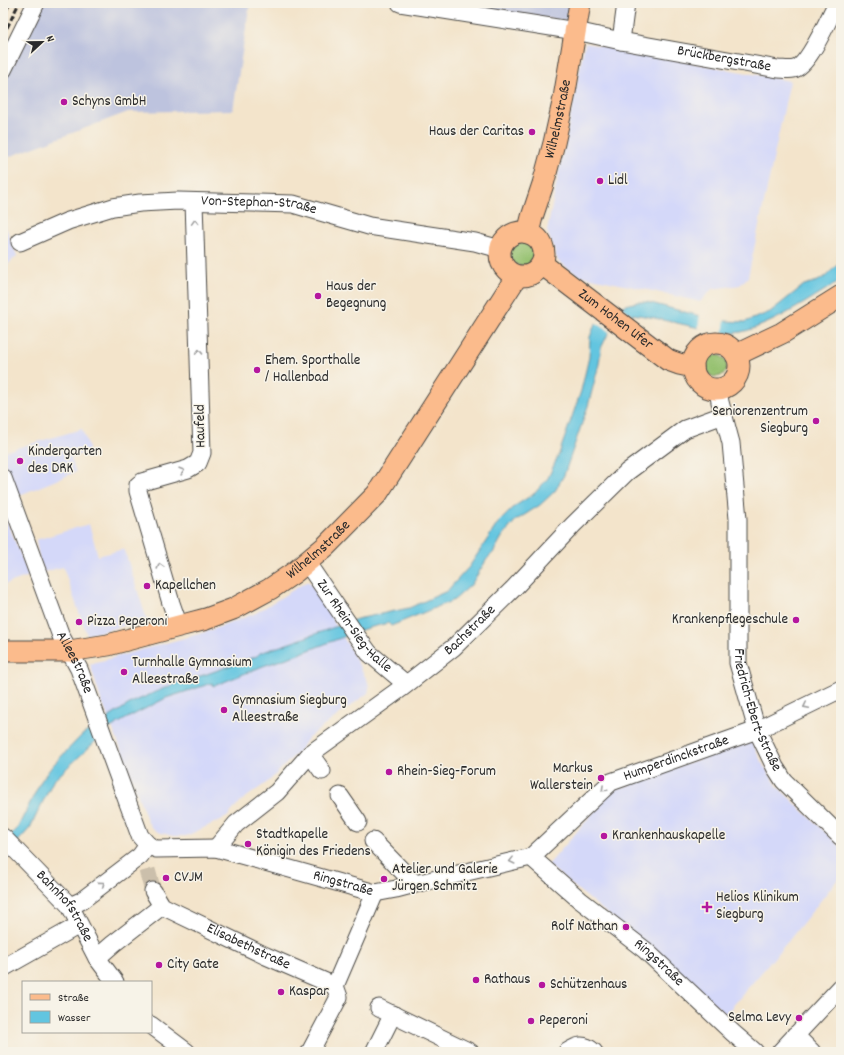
<svg xmlns="http://www.w3.org/2000/svg" width="844" height="1055" font-family="Dekko,sans-serif">
	<rect width="100%" height="100%" fill="#f7f3e8"/>
	<filter id="ink" filterUnits="userSpaceOnUse"><feTurbulence type="fractalNoise" baseFrequency=".025" numOctaves="2"/><feDisplacementMap in="SourceGraphic" scale="8" xChannelSelector="R" yChannelSelector="G"/><feConvolveMatrix kernelMatrix="1 2 1 2 8 2 1 2 1" color-interpolation-filters="sRGB"/></filter>
	<filter id="wash" filterUnits="userSpaceOnUse"><feTurbulence type="fractalNoise" baseFrequency=".012" numOctaves="4" result="noise"/><feDisplacementMap in="SourceGraphic" scale="16" xChannelSelector="R" yChannelSelector="G"/><feGaussianBlur stdDeviation="0.9" result="paint"/><feColorMatrix in="noise" values="0 0 0 0 0 0 0 0 0 0 0 0 0 0 0 0 0 1.4 0 .05"/><feComposite in="paint" operator="in"/></filter>
	<g filter="url(#wash)">
		<rect width="100%" height="100%" fill="#f3e4cb"/>
		<path fill="#d4d8f9" d="M585 43 790 81 748 277 740 285 712 289 700 302 666 294 578 275 558 261 547 231Z
			M3 220 17 256 3 269Z
			M82 429 89 448V451L71 458 76 472 17 496 3 459V452Z
			M3 518H6L29 576 3 585Z
			M89 524 98 556 124 549 147 620 87 635 63 567 44 572 39 559 36 540Z
			M306 582H309L312 586 348 645 368 682 369 688 368 693 309 737 300 750 269 781 241 801 227 817 186 836H173L158 832 151 827 147 820 121 749 101 700 90 664 199 634 223 626 256 613Z
			M751 740 761 761 778 787 841 847V875L790 939 726 1014 650 949 548 865 612 791Z"/>
		<path fill="#bdc3de" d="M44 3H250L233 110 128 112 3 159V85Z
			M429 3H576L573 22Z"/>
		<path fill="#95c16f" stroke="#60764d" d="M510 254a12 12 0 1 1 24 0a12 12 0 1 1-24 0Z
			M705 366a11 11 0 1 1 22 0a11 11 0 1 1-22 0Z"/>
		<path fill="#62c5e0" stroke="#467886" d="M841 261V280L839 281C814 297 758 335 729 333 725 333 721 332 717 331 689 327 661 318 633 314L609 332 601 348 599 364 588 406 564 475 555 491 540 505 515 521 502 537 493 553 487 559 471 585 454 600 391 626 388 623 364 629 296 655 263 666 214 686 212 683 166 698 129 717 110 728 53 781 30 828 3 858V843L17 829 41 781 53 765 82 735 131 703 174 684 207 674 257 656 260 653 293 642 357 619 409 608 447 591 469 567 498 523 515 506 535 493 548 478 559 454 581 391 589 357 590 337 595 324 622 306 637 302H647L700 316 725 321 745 322 770 312 804 285 818 281 826 276Z"/>
		<path fill="#f3e4cb" d="M620 306 635 317 611 333 595 322Z
			M700 314 725 319 723 334 698 331Z"/>
	</g>
	<g filter="url(#ink)">
		<g fill="none" stroke-linecap="round" stroke-linejoin="round">
			<path stroke="#cbbfab" stroke-width="17" stroke-dasharray="17 8" stroke-linecap="butt" d="M147 870 153 891"/>
			<defs>
				<g id="minor">
					<path id="s1" d="M400 3 576 31 621 41 778 69C783 69 789 70 794 69 809 66 829 17 837 3"/>
					<path d="M621 41 626 3"/>
					<path d="M3 70 36 3"/>
					<path id="s2" d="M20 242 68 221 113 207 140 203 178 201 293 204 369 226 475 242 500 249"/>
					<path id="s3" d="M718 389 720 402 731 443 738 519V663L757 730 775 767 784 781 841 837"/>
					<path id="s4" d="M3 478 61 636 79 669 140 836 148 845"/>
					<path id="s5" d="M307 563 356 635 369 653 406 684"/>
					<path d="M179 626 171 603 138 491V485L142 482 188 469 198 463 202 453 194 202"/>
					<path d="M310 754 322 771"/>
					<path d="M340 796 358 822"/>
					<path id="s6" d="M3 837 70 906 97 958 115 982"/>
					<path d="M373 841 415 884"/>
					<path id="s7" d="M148 845 156 849 216 848 375 893 396 889 415 884 531 857"/>
					<path id="s8" d="M216 848 236 824 277 792 310 754 403 687 454 647 514 588 573 525 627 472 685 429 715 418 724 417"/>
					<path id="s9" d="M531 857 611 782 757 730 841 689"/>
					<path id="s10" d="M531 857 580 900 645 950 733 1033 755 1052"/>
					<path id="s11" d="M153 891 162 906 266 956 335 986"/>
					<path d="M70 906 81 901 140 856 148 845"/>
					<path d="M97 958 113 944 162 906"/>
					<path d="M3 968 79 925"/>
					<path d="M335 986 375 893"/>
					<path d="M379 1008 470 1052"/>
					<path d="M151 1025 187 1052"/>
					<path d="M795 1035 812 1052"/>
					<path d="M310 1052 339 997 335 986"/>
					<path d="M374 1052 393 1014"/>
					<path d="M567 1052C578 1045 584 1043 594 1052"/>
					<path d="M780 1052 841 987"/>
				</g>
				<g id="major">
					<circle cx="522" cy="254" r="22"/>
					<path id="s12" d="M528 233 532 217 543 184 554 143 564 98 580 3"/>
					<path id="s13" d="M542 264 668 360 679 364 693 367"/>
					<circle cx="716" cy="366" r="23"/>
					<path d="M736 355 782 333 841 296"/>
					<path id="s14" d="M3 651H69L108 645 179 626 206 619 233 609 270 589 295 572 326 546 377 494 517 276"/>
				</g>
			</defs>
			<use href="#minor" stroke="#494743" stroke-width="19"/>
			<use href="#major" stroke="#494743" stroke-width="23"/>
			<use href="#minor" stroke="#fff" stroke-width="17"/>
			<use href="#major" stroke="#fbbb8c" stroke-width="21"/>
			<path stroke="#2b2b2b" stroke-width="3" stroke-dasharray="6 3" stroke-linecap="butt" d="M3 17 10 3
				M3 36 19 3"/>
		</g>
		<defs><path id="oneway-chevron" d="M-2-3.5L2.5 0L-2 3.5" fill="none" stroke-width="1.6" stroke-linecap="round" stroke-linejoin="round"/></defs>
		<g stroke="#a0a0a0">
			<use href="#oneway-chevron" transform="translate(195 222) rotate(-92)"/>
			<use href="#oneway-chevron" transform="translate(199 352) rotate(-92)"/>
			<use href="#oneway-chevron" transform="translate(182 471) rotate(-16)"/>
			<use href="#oneway-chevron" transform="translate(160 566) rotate(-106)"/>
			<use href="#oneway-chevron" transform="translate(806 706) rotate(154)"/>
			<use href="#oneway-chevron" transform="translate(604 789) rotate(137)"/>
			<use href="#oneway-chevron" transform="translate(512 861) rotate(166)"/>
			<use href="#oneway-chevron" transform="translate(102 884) rotate(-37)"/>
		</g>
	</g>
	<g fill="#b5179e" stroke="#f7f3e8" stroke-width="1.5">
		<circle cx="64" cy="102" r="4"/>
		<circle cx="532" cy="132" r="4"/>
		<circle cx="600" cy="181" r="4"/>
		<circle cx="318" cy="296" r="4"/>
		<circle cx="257" cy="370" r="4"/>
		<circle cx="816" cy="421" r="4"/>
		<circle cx="20" cy="461" r="4"/>
		<circle cx="147" cy="586" r="4"/>
		<circle cx="796" cy="620" r="4"/>
		<circle cx="79" cy="622" r="4"/>
		<circle cx="124" cy="672" r="4"/>
		<circle cx="224" cy="710" r="4"/>
		<circle cx="389" cy="772" r="4"/>
		<circle cx="601" cy="778" r="4"/>
		<circle cx="604" cy="836" r="4"/>
		<circle cx="248" cy="844" r="4"/>
		<circle cx="166" cy="878" r="4"/>
		<circle cx="384" cy="879" r="4"/>
		<path d="M705 901h4v4h4v4h-4v4h-4v-4h-4v-4h4z"/>
		<circle cx="626" cy="927" r="4"/>
		<circle cx="159" cy="965" r="4"/>
		<circle cx="476" cy="980" r="4"/>
		<circle cx="542" cy="985" r="4"/>
		<circle cx="281" cy="992" r="4"/>
		<circle cx="799" cy="1018" r="4"/>
		<circle cx="531" cy="1021" r="4"/>
	</g>
	<g text-anchor="middle" dominant-baseline="central" stroke-width="3" stroke-linejoin="round" paint-order="stroke">
		<g font-size="15" fill="#2b2b2b" stroke="#f7f3e8">
			<text stroke="none"><textPath href="#s1" startOffset="329">Brückbergstraße</textPath></text>
			<text stroke="none"><textPath href="#s12" startOffset="118">Wilhelmstraße</textPath></text>
			<text stroke="none"><textPath href="#s2" startOffset="246">Von-Stephan-Straße</textPath></text>
			<text stroke="none"><textPath href="#s13" startOffset="92">Zum Hohen Ufer</textPath></text>
			<text transform="translate(201 426) rotate(-91)">Haufeld</text>
			<text stroke="none"><textPath href="#s14" startOffset="340">Wilhelmstraße</textPath></text>
			<text stroke="none"><textPath href="#s5" startOffset="79">Zur Rhein-Sieg-Halle</textPath></text>
			<text stroke="none"><textPath href="#s8" startOffset="336">Bachstraße</textPath></text>
			<text stroke="none"><textPath href="#s4" startOffset="198">Alleestraße</textPath></text>
			<text stroke="none"><textPath href="#s3" startOffset="326">Friedrich-Ebert-Straße</textPath></text>
			<text stroke="none"><textPath href="#s9" startOffset="179">Humperdinckstraße</textPath></text>
			<text stroke="none"><textPath href="#s7" startOffset="201">Ringstraße</textPath></text>
			<text stroke="none"><textPath href="#s6" startOffset="93">Bahnhofstraße</textPath></text>
			<text stroke="none"><textPath href="#s11" startOffset="113">Elisabethstraße</textPath></text>
			<text stroke="none"><textPath href="#s10" startOffset="166">Ringstraße</textPath></text>
		</g>
		<g font-size="15" fill="#2b2b2b" stroke="#f7f3e8" text-anchor="start">
			<text x="72" y="102">Schyns GmbH</text>
			<text x="524" y="132" text-anchor="end">Haus der Caritas</text>
			<text x="608" y="181">Lidl</text>
			<text x="326" y="287">Haus der<tspan x="326" dy="17">Begegnung</tspan></text>
			<text x="265" y="361">Ehem. Sporthalle<tspan x="265" dy="17">/ Hallenbad</tspan></text>
			<text x="808" y="412" text-anchor="end">Seniorenzentrum<tspan x="808" dy="17">Siegburg</tspan></text>
			<text x="28" y="452">Kindergarten<tspan x="28" dy="17">des DRK</tspan></text>
			<text x="155" y="586">Kapellchen</text>
			<text x="788" y="620" text-anchor="end">Krankenpflegeschule</text>
			<text x="87" y="622">Pizza Peperoni</text>
			<text x="132" y="663">Turnhalle Gymnasium<tspan x="132" dy="17">Alleestraße</tspan></text>
			<text x="232" y="701">Gymnasium Siegburg<tspan x="232" dy="17">Alleestraße</tspan></text>
			<text x="593" y="769" text-anchor="end">Markus<tspan x="593" dy="17">Wallerstein</tspan></text>
			<text x="397" y="772">Rhein-Sieg-Forum</text>
			<text x="256" y="835">Stadtkapelle<tspan x="256" dy="17">Königin des Friedens</tspan></text>
			<text x="612" y="836">Krankenhauskapelle</text>
			<text x="392" y="870">Atelier und Galerie<tspan x="392" dy="17">Jürgen Schmitz</tspan></text>
			<text x="174" y="878">CVJM</text>
			<text x="716" y="898">Helios Klinikum<tspan x="716" dy="17">Siegburg</tspan></text>
			<text x="618" y="927" text-anchor="end">Rolf Nathan</text>
			<text x="167" y="965">City Gate</text>
			<text x="484" y="980">Rathaus</text>
			<text x="550" y="985">Schützenhaus</text>
			<text x="289" y="992">Kaspar</text>
			<text x="791" y="1018" text-anchor="end">Selma Levy</text>
			<text x="539" y="1021">Peperoni</text>
		</g>
	</g>
	<rect width="844" height="1055" fill="none" stroke="#f7f3e8" stroke-width="16"/>
	<rect x="22" y="981" width="130" height="52" fill="#f7f3e8" stroke="#a5a39c"/>
	<rect x="30" y="994" width="20" height="6" fill="#fbbb8c" stroke="#a5a39c"/>
	<text x="58" y="1001" font-size="12" fill="#2b2b2b">Straße</text>
	<rect x="30" y="1011" width="20" height="12" fill="#62c5e0" stroke="#a5a39c"/>
	<text x="58" y="1021" font-size="12" fill="#2b2b2b">Wasser</text>
	<g transform="translate(42 42) rotate(68)" stroke="#f7f3e8" stroke-width="3" paint-order="stroke">
	<path d="M0-3L7 15L0 10L-7 15Z" fill="#2b2b2b"/>
	<text y="-6" font-size="11" font-weight="bold" text-anchor="middle" fill="#2b2b2b">N</text>
	</g>
</svg>
